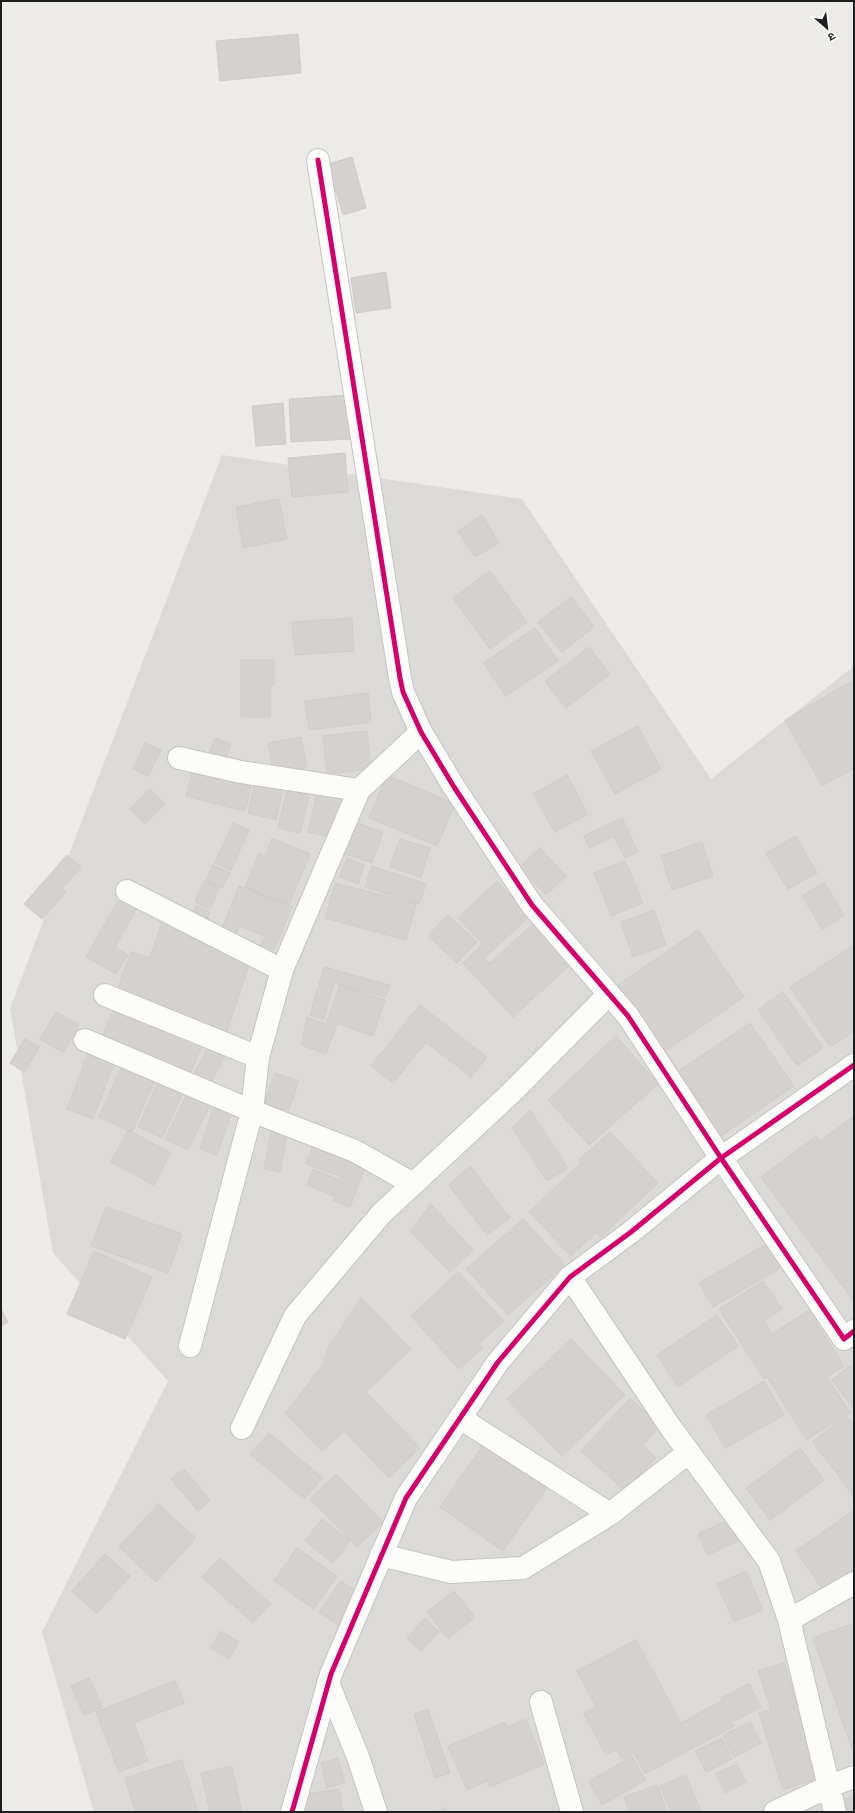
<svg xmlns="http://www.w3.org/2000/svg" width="855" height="1813" font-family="'Golos Text','Noto Sans Devanagari',sans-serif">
	<rect width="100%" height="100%" fill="#edebe7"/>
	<path fill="#dcdad8" d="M222 455 522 499 711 779 854 666V1812H94L42 1632 168 1381 53 1253 10 1008Z"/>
	<path fill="#d4d1ce" stroke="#d0ccc8" d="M298 34 301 73 220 81 216 41Z
		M352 157 366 208 343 215 328 164Z
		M386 272 391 308 356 313 351 278Z
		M349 395 351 439 291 442 289 399Z
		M283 403 286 444 256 446 252 406Z
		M345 453 348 492 292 497 288 458Z
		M279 499 287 539 243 548 236 507Z
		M482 515 499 543 475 557 458 531Z
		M490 571 527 622 490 649 453 598Z
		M571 597 594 627 562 652 538 622Z
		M352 618 354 651 295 655 292 622Z
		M535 628 558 661 506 696 483 663Z
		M589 647 610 674 566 708 545 681Z
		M241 660H274V685H270V717H241Z
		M854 680V768L822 786 785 720Z
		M368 693 371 722 309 730 305 701Z
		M638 726 661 769 615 794 591 751Z
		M367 731 371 769 327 774 323 736Z
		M301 737 307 768 274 774 268 743Z
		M215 738 231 744 224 764 207 758Z
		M145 743 161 750 148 776 133 769Z
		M194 765 253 779 245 811 186 796Z
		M387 775 455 804 437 846 369 818Z
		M567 775 588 814 555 832 533 794Z
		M256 778 284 784 276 820 248 813Z
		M150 789 165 804 145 824 130 809Z
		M318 789 345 796 335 838 308 832Z
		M287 790 309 795 300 833 278 828Z
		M622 818 638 852 625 858 614 836 590 848 584 836Z
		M351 821 383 832 372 863 340 852Z
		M233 823 249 830 231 870 215 863Z
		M796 836 817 873 788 889 766 853Z
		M272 838 310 854 289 905 245 887 259 853 265 856Z
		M400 839 430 848 421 877 390 867Z
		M702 842 713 876 672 890 661 856Z
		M540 848 566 876 546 895 520 867Z
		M67 855 81 867 62 889 66 892 42 919 24 904Z
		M347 858 364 865 358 884 339 877Z
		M625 861 643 903 611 916 594 873Z
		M213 865 230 873 222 888 206 881Z
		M372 866 426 884 419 904 365 887Z
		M204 881 219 888 210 909 195 902Z
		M497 881 530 916 484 958 490 963 534 923 572 963 513 1017 463 963 483 944 458 918Z
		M824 882 844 916 822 929 802 896Z
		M335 883 416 904 406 940 325 918Z
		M239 886 292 907 274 950 261 945 265 936 239 926 233 941 219 936Z
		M120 898 137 908 115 947 128 955 116 974 86 957Z
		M196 906 210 912 205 923 191 917Z
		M654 910 666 945 633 957 621 922Z
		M448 915 477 942 457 963 428 936Z
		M162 922 221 942 251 959 226 1034 115 996 131 952 150 958Z
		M698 930 744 997 664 1052 618 985Z
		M854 945V1031L830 1047 790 987Z
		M324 967 389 985 386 997 334 983 324 1019 310 1015Z
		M340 985 385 1000 373 1036 337 1023 326 1054 301 1045 307 1017 326 1024Z
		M783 992 823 1048 797 1066 758 1010Z
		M116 1003 204 1039 190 1074 102 1038Z
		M420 1005 487 1057 471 1077 426 1042 393 1083 371 1066Z
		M56 1012 79 1025 63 1052 40 1039Z
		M750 1023 794 1086 721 1136 677 1072Z
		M616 1036 658 1084 589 1145 548 1100Z
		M25 1039 39 1047 24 1072 10 1063Z
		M210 1045 226 1054 211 1082 195 1072Z
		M88 1053 114 1063 93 1119 67 1109Z
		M123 1063 156 1078 132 1132 99 1117Z
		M275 1073 299 1081 288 1112 264 1103Z
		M159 1079 184 1091 162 1138 138 1127Z
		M189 1090 212 1101 188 1150 165 1139Z
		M215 1103 233 1109 217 1155 200 1149Z
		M530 1110 568 1168 547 1181 512 1128Z
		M854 1116V1298L852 1299 761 1177 816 1136 820 1141Z
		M272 1127 288 1130 280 1172 264 1169Z
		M128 1130 171 1153 154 1185 111 1162Z
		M610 1132 658 1183 601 1237 597 1232 571 1256 529 1212 582 1162 579 1160Z
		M314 1144 367 1163 350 1207 333 1201 342 1177 306 1164Z
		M470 1166 510 1218 487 1235 449 1185Z
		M313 1169 339 1180 333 1196 307 1185Z
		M431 1204 473 1250 450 1272 410 1231Z
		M106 1207 182 1234 168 1273 91 1246Z
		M523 1219 565 1265 508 1315 466 1269Z
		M768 1243 782 1267 713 1307 699 1283Z
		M94 1251 152 1277 125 1339 67 1314Z
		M458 1272 504 1321 479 1344 483 1348 459 1369 411 1316Z
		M763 1281 782 1309 764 1321 772 1334 809 1310 844 1366 827 1377 850 1412 807 1440 767 1377 764 1379 719 1309Z
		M361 1298 411 1349 366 1392 420 1448 389 1478 344 1431 322 1451 285 1413 323 1365 328 1348Z
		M1 1309 8 1322 1 1326Z
		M717 1315 738 1346 678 1387 657 1355Z
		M571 1339 625 1395 562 1456 507 1399Z
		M850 1366 854 1371V1409L832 1380Z
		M764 1381 784 1415 725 1448 706 1415Z
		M630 1398 660 1426 643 1445 656 1458 625 1491 581 1451Z
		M846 1416 854 1426V1458L836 1472 812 1442Z
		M269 1433 323 1478 304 1499 250 1454Z
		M486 1441 549 1485 503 1551 440 1507Z
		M800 1448 824 1480 770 1520 746 1488Z
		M854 1460V1497L836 1473Z
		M184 1469 210 1500 198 1511 171 1479Z
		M336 1474 383 1522 357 1547 310 1499Z
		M158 1504 196 1538 156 1582 119 1547Z
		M854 1510V1574L826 1594 796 1551Z
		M322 1519 350 1541 333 1563 305 1541Z
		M728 1520 738 1541 708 1555 698 1534Z
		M297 1548 337 1576 314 1609 274 1581Z
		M105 1554 130 1576 97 1613 72 1591Z
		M220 1558 271 1604 253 1623 202 1577Z
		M746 1571 763 1610 734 1622 717 1584Z
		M341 1581 359 1594 338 1625 319 1612Z
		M454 1591 475 1617 448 1639 427 1612Z
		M425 1618 439 1632 421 1651 407 1638Z
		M854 1623V1754L813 1638Z
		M221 1631 239 1642 229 1659 211 1648Z
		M636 1640 681 1723 721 1701 734 1726 645 1774 634 1753 622 1759 617 1749 606 1755 584 1714 596 1706 577 1671Z
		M784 1663 821 1777 783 1790 759 1713 771 1709 758 1671Z
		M89 1678 102 1707 84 1715 71 1686Z
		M175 1681 184 1703 134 1723 148 1761 119 1772 96 1712Z
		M749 1684 761 1707 734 1721 721 1698Z
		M428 1709 450 1773 435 1778 414 1714Z
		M526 1719 544 1764 490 1787 487 1781 467 1790 448 1746 505 1722 507 1727Z
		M750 1722 761 1743 734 1757 723 1735Z
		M722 1738 732 1759 706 1772 695 1751Z
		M632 1756 645 1780 602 1805 589 1781Z
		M338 1758 345 1783 327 1788 321 1763Z
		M182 1760 198 1812H135L125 1778Z
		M737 1764 746 1782 725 1793 716 1774Z
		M232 1766 242 1812H210L201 1773Z
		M686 1775 701 1812H671L660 1786Z
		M657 1785 667 1812H629L624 1797Z
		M339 1789 343 1812H308L305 1794Z
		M854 1797V1812H847L844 1799Z
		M446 1808 448 1812H437Z"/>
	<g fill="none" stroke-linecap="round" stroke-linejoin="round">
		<defs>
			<path id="street" d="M318 160 400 678 403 692 421 732 454 787 532 905 628 1016 721 1158 854 1065
				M179 758 241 772 359 790
				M127 891 282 970 258 1057 252 1111 355 1151 413 1184
				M282 970 359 790 421 732
				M105 995 258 1057
				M85 1040 252 1111 190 1346
				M570 1277 671 1428 769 1561 789 1620 835 1812
				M460 1418 610 1514
				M242 1428 295 1316 381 1214 511 1093 608 995
				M381 1555 451 1572 523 1568 610 1514 689 1452
				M789 1620 854 1583
				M328 1683 358 1757 376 1812
				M541 1702 572 1812
				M292 1812 331 1674 406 1498 498 1362 570 1277 631 1232 721 1158 844 1339 854 1331
				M775 1812 830 1786 854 1777"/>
		</defs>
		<use href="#street" stroke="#c5c4c3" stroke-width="24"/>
		<use href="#street" stroke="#fcfcfb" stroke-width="22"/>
		<defs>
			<path id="cycleway" d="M318 160 400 678 403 692 421 732 454 787 532 905 628 1016 721 1158 854 1065
				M292 1812 331 1674 406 1498 498 1362 570 1277 631 1232 721 1158 844 1339 854 1331"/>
		</defs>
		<use href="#cycleway" stroke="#fff" stroke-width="8"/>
		<use href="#cycleway" stroke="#d6006c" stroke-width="5"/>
	</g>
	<rect width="855" height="1813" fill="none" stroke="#1e1e1e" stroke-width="4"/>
	<g transform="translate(827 28) rotate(152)" stroke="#ffffff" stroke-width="3" paint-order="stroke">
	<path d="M0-3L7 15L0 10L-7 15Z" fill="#1e1e1e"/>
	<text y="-6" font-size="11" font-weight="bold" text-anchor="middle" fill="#1e1e1e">उ</text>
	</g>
</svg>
